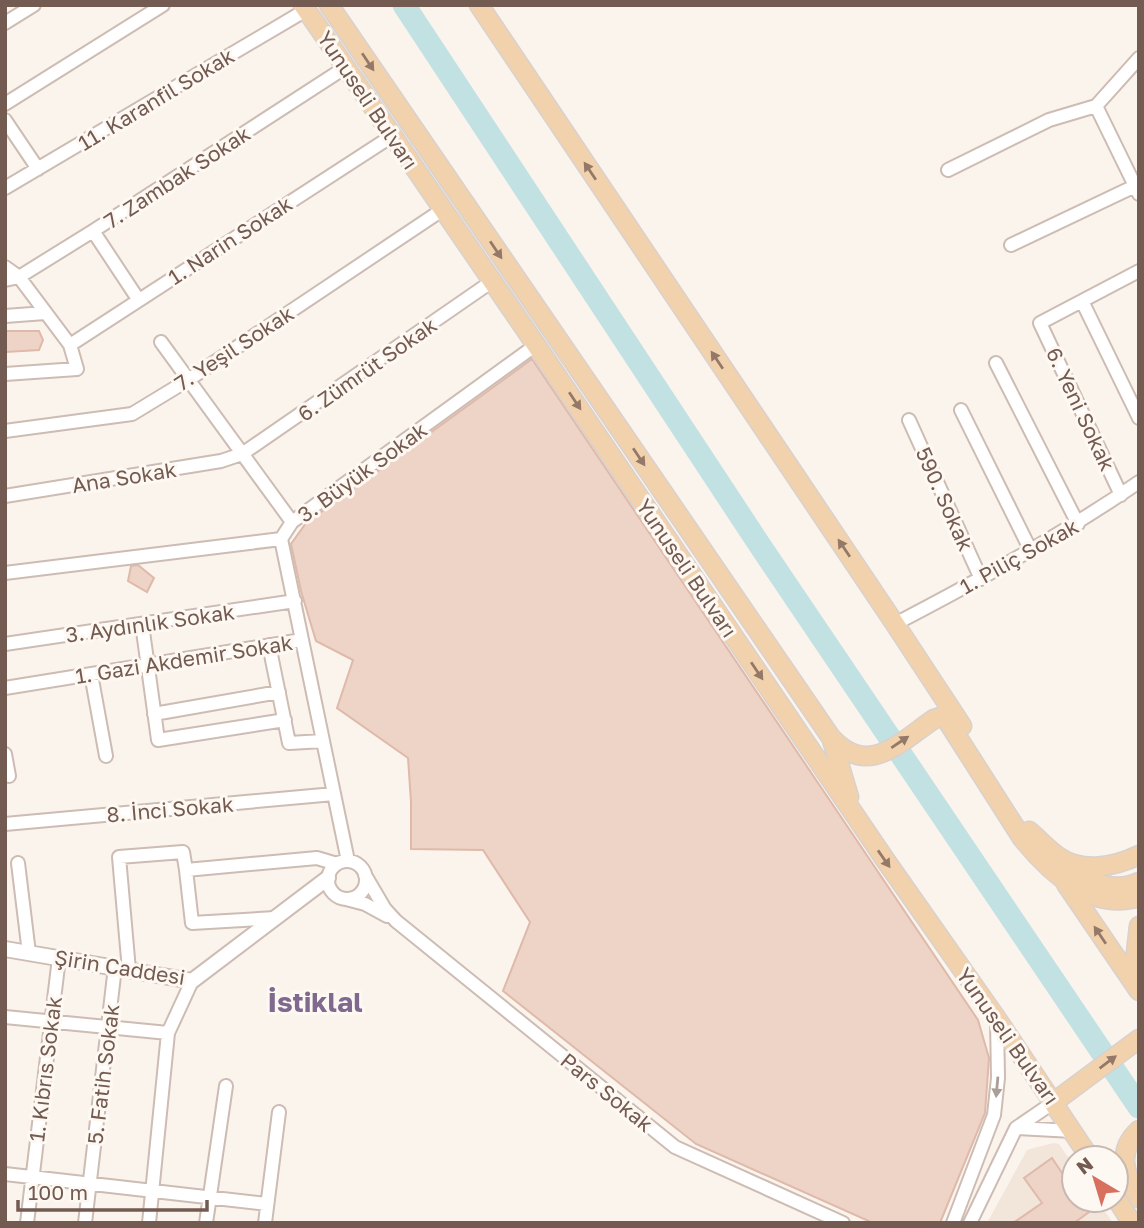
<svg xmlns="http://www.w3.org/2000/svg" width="1144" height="1228" font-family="'Golos Text',sans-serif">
	<rect width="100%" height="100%" fill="#fbf4ed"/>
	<path fill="#f2e6db" d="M1053 1143 1059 1144 1074 1166V1200H1097L1113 1223H987L1027 1150Z"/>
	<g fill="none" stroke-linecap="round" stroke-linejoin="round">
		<path stroke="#c2e1e3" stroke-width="23" d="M404 5 759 544 1139 1107"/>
	</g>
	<path fill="#eed3c7" stroke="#dfb9a9" stroke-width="2" d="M5 331H39L43 340 39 350 6 352Z
		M532 359 978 1020 989 1058 985 1113 940 1223H873L696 1144 503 991 530 922 483 850 411 849V802L408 758 337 708 353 660 316 641 301 591 291 544 306 523Z
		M138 565 154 578 147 592 128 581 131 566Z
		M1052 1158 1074 1191V1200H1080L1089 1212 1074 1223H1013L1042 1203 1024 1178Z"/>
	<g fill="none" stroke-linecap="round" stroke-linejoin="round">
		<defs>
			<path id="minor" d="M5 23 34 5
				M5 104 163 5
				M1096 106 1139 194
				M5 120 38 169
				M948 170 1049 120 1096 106 1139 58
				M5 188 306 10
				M93 231 138 299
				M1011 245 1135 186
				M5 267 19 277 70 345 77 369 5 374
				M5 280 19 277 93 231 346 67
				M1082 301 1139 418
				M5 316 45 313
				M161 342 292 522
				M70 345 392 136
				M996 363 1078 524
				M961 410 1031 551
				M909 420 981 579
				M5 431 132 414 188 380 442 210
				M1121 495 1040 323 1139 271
				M5 496 221 461 242 454 491 282
				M5 573 281 539 292 522 536 345
				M142 624 158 740 285 720
				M895 624C979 580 1060 536 1139 482
				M302 640 348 861
				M5 644 295 601
				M269 645 289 743 323 741
				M91 674 106 756
				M5 688 302 640 281 539
				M154 714 279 692
				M5 754 9 776
				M5 824 334 794
				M328 880a19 19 0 1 1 38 0a19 19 0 1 1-38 0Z
				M18 863 29 953
				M365 875 385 909 396 921 675 1147 843 1223
				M346 899 365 904 387 916
				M275 918 192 923 186 870 317 858 337 864
				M129 970 119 857 183 852 186 870
				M5 1017 168 1033
				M1017 1128 1073 1131
				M5 1174 267 1204
				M27 1223 59 958
				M85 1223 115 967
				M149 1223 168 1033 192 981
				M206 1223 226 1086
				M265 1223 279 1112
				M953 1223 994 1115 998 1078 997 1019
				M970 1223 1016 1128 1054 1102"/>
			<path id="tertiary" d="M5 949 192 981 328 878"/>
			<path id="primary" d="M303 5 536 345 886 861 997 1019 1090 1158
				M329 5 830 736C867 779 899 743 934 719L940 717 946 719 1022 838C1049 872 1092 912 1139 897
				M479 5 895 624 962 726
				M832 740 849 797
				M1029 831C1039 839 1048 850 1059 857 1083 873 1114 867 1139 855
				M1072 873C1092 883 1117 893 1139 882
				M1066 884 1139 991
				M1139 926 1135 961 1139 975
				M1054 1102 1139 1039
				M1139 1130C1117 1150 1124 1175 1139 1198
				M1116 1198 1132 1223"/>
		</defs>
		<use href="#minor" stroke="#cdbcb3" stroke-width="16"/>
		<use href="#tertiary" stroke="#cdbcb3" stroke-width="18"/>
		<use href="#primary" stroke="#d8d1ce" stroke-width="21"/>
		<use href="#minor" stroke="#fff" stroke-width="12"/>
		<use href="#tertiary" stroke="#fff" stroke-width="14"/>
		<use href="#primary" stroke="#f2d2ad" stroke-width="18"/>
	</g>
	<defs><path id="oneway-solid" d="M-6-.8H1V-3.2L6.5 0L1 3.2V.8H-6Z" transform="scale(1.75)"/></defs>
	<g fill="#947968">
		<use href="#oneway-solid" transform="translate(368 62) rotate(56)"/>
		<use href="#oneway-solid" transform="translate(590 171) rotate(-124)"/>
		<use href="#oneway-solid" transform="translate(496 250) rotate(56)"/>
		<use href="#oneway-solid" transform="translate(717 360) rotate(-124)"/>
		<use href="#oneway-solid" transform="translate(575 401) rotate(56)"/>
		<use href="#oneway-solid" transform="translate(639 457) rotate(56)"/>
		<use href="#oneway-solid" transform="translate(844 548) rotate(-124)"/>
		<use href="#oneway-solid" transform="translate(757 671) rotate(56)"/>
		<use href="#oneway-solid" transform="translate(900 742) rotate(-34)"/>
		<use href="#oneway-solid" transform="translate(884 859) rotate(55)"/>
		<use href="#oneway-solid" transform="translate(1100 935) rotate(-124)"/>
		<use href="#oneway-solid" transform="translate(1108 1062) rotate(-37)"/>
	</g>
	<use fill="#ac9d97" href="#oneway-solid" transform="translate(997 1087) rotate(95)"/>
	<g text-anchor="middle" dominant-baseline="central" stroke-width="6" stroke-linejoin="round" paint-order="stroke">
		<g font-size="21" fill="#745b51" stroke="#fef8f3">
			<text transform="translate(156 99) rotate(-31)">11. Karanfil Sokak</text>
			<text transform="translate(368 100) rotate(56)">Yunuseli Bulvarı</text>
			<text transform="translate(177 177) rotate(-33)">7. Zambak Sokak</text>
			<text transform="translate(230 240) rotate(-33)">1. Narin Sokak</text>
			<text transform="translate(234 348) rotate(-33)">7. Yeşil Sokak</text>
			<text transform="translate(367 369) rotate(-35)">6. Zümrüt Sokak</text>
			<text transform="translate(1081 409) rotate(65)">6. Yeni Sokak</text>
			<text transform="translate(362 472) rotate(-36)">3. Büyük Sokak</text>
			<text transform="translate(124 477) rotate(-9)">Ana Sokak</text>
			<text transform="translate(945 499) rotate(66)">590. Sokak</text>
			<text transform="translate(1019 556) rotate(-29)">1. Piliç Sokak</text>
			<text transform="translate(687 568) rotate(56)">Yunuseli Bulvarı</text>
			<text transform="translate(150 623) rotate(-8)">3. Aydınlık Sokak</text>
			<text transform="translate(184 659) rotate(-9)">1. Gazi Akdemir Sokak</text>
			<text transform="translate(170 809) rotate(-5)">8. İnci Sokak</text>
			<text transform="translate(120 967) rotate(9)">Şirin Caddesi</text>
			<text transform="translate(1008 1036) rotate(55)">Yunuseli Bulvarı</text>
			<text transform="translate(45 1069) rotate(-83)">1. Kıbrıs Sokak</text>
			<text transform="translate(103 1074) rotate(-83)">5. Fatih Sokak</text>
			<text transform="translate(607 1092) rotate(39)">Pars Sokak</text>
		</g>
		<g font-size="28" font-weight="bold" fill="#7f698f" stroke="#fef8f3">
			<text x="315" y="1001">İstiklal</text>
		</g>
	</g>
	<rect width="1144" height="1228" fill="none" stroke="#745b51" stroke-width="14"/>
	<g transform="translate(1095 1179) rotate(322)"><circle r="33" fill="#fef8f3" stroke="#c7b9b2" stroke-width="2"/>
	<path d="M0-5L12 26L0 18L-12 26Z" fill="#d7705f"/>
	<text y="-10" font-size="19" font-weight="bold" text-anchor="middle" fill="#745b51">N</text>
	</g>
	<path d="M18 1200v10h189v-10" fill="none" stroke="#745b51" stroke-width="3.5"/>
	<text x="28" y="1200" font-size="21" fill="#745b51" stroke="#fef8f3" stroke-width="5" paint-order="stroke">100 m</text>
</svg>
